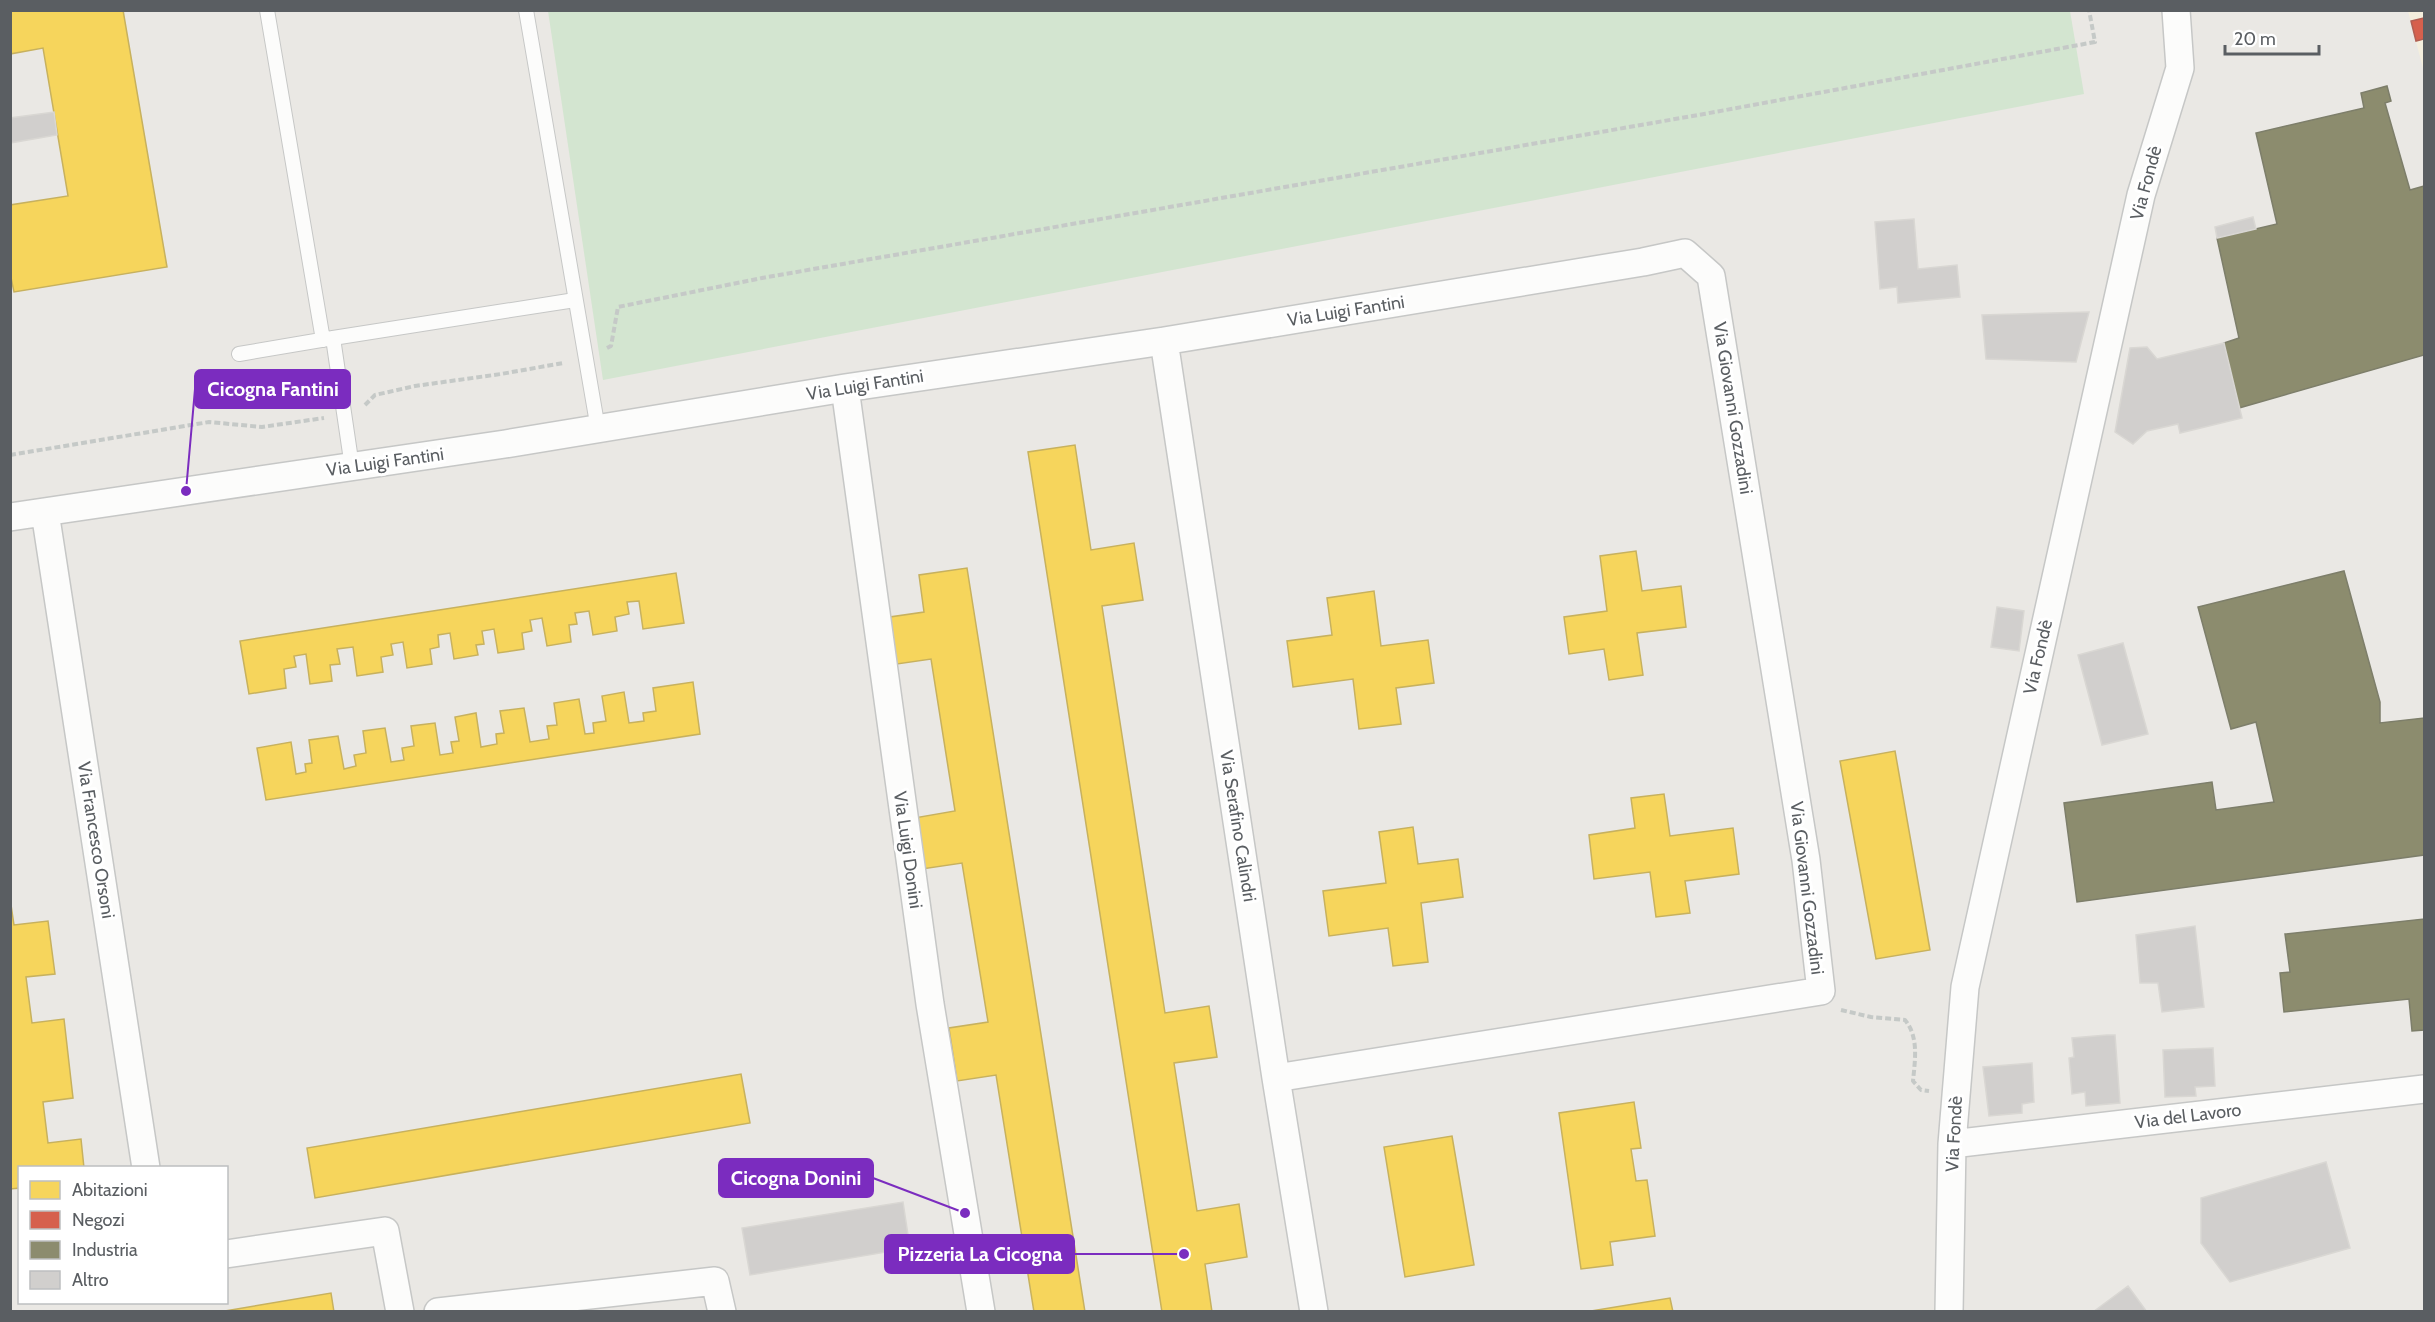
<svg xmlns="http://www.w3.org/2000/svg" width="2435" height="1322" font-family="Cabin,sans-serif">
	<rect width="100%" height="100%" fill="#eae8e4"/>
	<path fill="#f4eedd" d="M2408 11H2424V72Z"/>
	<path fill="#d3e5d0" d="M548 11H2070L2084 94 603 380Z"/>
	<path fill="#f6d55c" stroke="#c7b15e" stroke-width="1.5" d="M10 10H123L167 267 14 292 10 273V205L68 196 43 48 10 54Z
		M1075 445 1091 550 1134 543 1143 600 1102 606 1165 1013 1209 1006 1217 1057 1174 1063 1197 1211 1239 1204 1247 1257 1205 1264 1212 1312H1162L1028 452Z
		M1636 551 1642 591 1681 586 1686 627 1637 633 1643 675 1609 680 1604 649 1569 654 1564 617 1607 611 1600 556Z
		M967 568 1085 1312H1034L996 1075 957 1081 949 1028 988 1022 962 863 922 869 914 818 955 811 931 659 890 665 883 618 924 612 919 575Z
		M676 573 684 623 643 629 639 601 627 602 629 614 615 617 617 631 593 635 589 611 575 613 577 624 569 625 571 642 547 646 542 618 530 620 532 631 522 633 524 649 498 653 494 629 482 631 484 644 476 645 478 655 454 659 450 633 438 635 439 647 430 649 432 664 407 668 403 642 391 644 393 655 381 657 383 672 357 676 353 647 337 649 340 664 330 665 332 681 310 684 306 654 294 656 296 667 284 669 286 688 249 694 240 641Z
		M1374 591 1381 646 1428 640 1434 683 1396 688 1401 724 1359 729 1353 679 1293 687 1287 641 1332 635 1327 598Z
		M693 682 700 734 266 800 257 748 291 742 296 774 306 772 305 764 312 763 309 740 338 736 344 769 356 766 354 755 366 753 363 731 385 728 391 762 404 760 402 748 414 746 411 726 435 723 440 755 453 753 451 742 459 741 455 717 476 713 481 747 497 744 496 734 504 733 500 711 524 708 530 742 549 739 547 726 557 725 554 703 579 699 585 734 594 733 593 723 606 721 602 696 624 692 629 723 644 721 643 713 656 711 653 688Z
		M1895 751 1930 950 1876 959 1840 761Z
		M1664 794 1670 836 1733 828 1739 874 1685 881 1690 913 1656 917 1650 872 1594 879 1589 835 1635 828 1631 798Z
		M1413 827 1418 864 1458 859 1463 897 1421 903 1428 962 1393 966 1388 928 1329 936 1323 891 1386 883 1379 832Z
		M10 898 14 925 48 921 55 974 26 977 32 1023 64 1019 73 1098 43 1102 48 1143 81 1139 84 1168H20V1188L10 1189Z
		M741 1074 750 1123 315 1198 307 1148Z
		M1634 1102 1641 1148 1631 1149 1636 1181 1647 1180 1655 1236 1610 1242 1613 1265 1581 1269 1559 1113Z
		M1452 1136 1474 1265 1405 1277 1384 1147Z
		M331 1293 334 1312H219Z
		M1670 1298 1673 1312H1592L1591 1311Z"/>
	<path fill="#d6604d" stroke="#b15f53" stroke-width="1.5" d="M2424 18V39L2416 41 2411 21Z"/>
	<path fill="#8c8c6e" stroke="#7d7e6a" stroke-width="1.5" d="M2387 86 2391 101 2385 103 2410 190 2424 186V355L2239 408 2224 343 2239 338 2217 238 2277 224 2256 133 2364 108 2361 93Z
		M2344 571 2380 702V723L2424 718V855L2077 902 2064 803 2212 782 2216 810 2274 802 2256 722 2231 729 2198 607Z
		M2424 919V1030L2412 1031 2409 999 2284 1012 2280 973 2290 972 2285 934Z"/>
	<path fill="#d1cfcd" stroke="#d9d7d3" stroke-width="1.5" d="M54 112 57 135 10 143V118Z
		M2253 217 2256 229 2217 238 2215 227Z
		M1914 219 1918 269 1957 265 1960 297 1898 303 1897 287 1880 289 1875 222Z
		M2089 312 2076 362 1986 359 1982 315Z
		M2224 343 2242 418 2180 433 2178 424 2147 431 2133 444 2115 432 2130 348 2147 347 2157 359Z
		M1997 607 2024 611 2019 651 1991 647Z
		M2123 643 2148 734 2102 745 2078 655Z
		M2195 926 2204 1007 2162 1012 2158 983H2140L2136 935Z
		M2107 1035H2115L2120 1103 2086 1106 2085 1092 2072 1094 2069 1058 2074 1057 2072 1038Z
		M2213 1048 2215 1086 2195 1087 2196 1096 2165 1097 2163 1050Z
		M2032 1063 2034 1102 2022 1104V1113L1989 1116 1983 1067Z
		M2326 1162 2350 1248 2230 1282 2201 1243V1198Z
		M903 1202 910 1248 750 1275 742 1228Z
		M2128 1286 2147 1312H2093Z"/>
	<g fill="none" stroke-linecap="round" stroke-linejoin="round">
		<defs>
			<path id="lane" d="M267 10 323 340
				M526 10 598 429
				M333 338 575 300
				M239 354 333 338 352 467"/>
			<path id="street" d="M1164 341 1276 1078 1314 1312
				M845 388 930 1004 981 1312
				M45 512 146 1168
				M10 517 505 444 845 388 1164 341 1643 262 1685 253 1711 276 1806 860 1821 991 1276 1078
				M1952 1144 2424 1089
				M226 1254 385 1231 400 1312
				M438 1312 715 1281 722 1312
				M1949 1312 1952 1144 1965 987 2141 195 2180 68 2176 10"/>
		</defs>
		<use href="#lane" stroke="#c6c7c6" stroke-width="16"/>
		<use href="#street" stroke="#c6c7c6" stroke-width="30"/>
		<path stroke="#c5c9c7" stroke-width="4" stroke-dasharray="6 3" stroke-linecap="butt" d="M607 348 611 346 618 307 762 278 1704 114 2095 42 2089 10
			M365 405 375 395 415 386 501 374 563 363
			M10 455 209 422 262 427 324 418
			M1841 1010 1871 1017 1905 1020C1919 1037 1915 1060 1913 1081L1921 1090 1929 1091"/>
		<use href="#lane" stroke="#fcfcfb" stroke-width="14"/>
		<use href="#street" stroke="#fcfcfb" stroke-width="27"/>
	</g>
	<g text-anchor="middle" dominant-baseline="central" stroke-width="6" stroke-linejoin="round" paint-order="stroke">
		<g font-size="18" fill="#5a5e62" stroke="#fff">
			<text transform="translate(2146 183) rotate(-75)">Via Fondè</text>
			<text transform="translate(1346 311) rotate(-9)">Via Luigi Fantini</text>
			<text transform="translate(865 385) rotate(-9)">Via Luigi Fantini</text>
			<text transform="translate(1733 408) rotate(81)">Via Giovanni Gozzadini</text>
			<text transform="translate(385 462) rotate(-8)">Via Luigi Fantini</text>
			<text transform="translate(2038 657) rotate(-77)">Via Fondè</text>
			<text transform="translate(1238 826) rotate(81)">Via Serafino Calindri</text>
			<text transform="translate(96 840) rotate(81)">Via Francesco Orsoni</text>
			<text transform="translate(908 850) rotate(82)">Via Luigi Donini</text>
			<text transform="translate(1807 888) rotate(83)">Via Giovanni Gozzadini</text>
			<text transform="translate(2188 1116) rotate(-7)">Via del Lavoro</text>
			<text transform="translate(1954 1134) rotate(-87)">Via Fondè</text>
		</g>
	</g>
	<path fill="none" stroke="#7b2cbf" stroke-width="2" d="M186 491L195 389M965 1213L873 1178M1184 1254L1074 1254"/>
	<g fill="#7b2cbf" stroke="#fff" stroke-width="2">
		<circle cx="186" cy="491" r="6"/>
		<circle cx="965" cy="1213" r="6"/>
		<circle cx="1184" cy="1254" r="6"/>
	</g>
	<g fill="#7b2cbf" stroke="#7b2cbf" stroke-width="2">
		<rect x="195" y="370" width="155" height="38" rx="6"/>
		<rect x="719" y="1159" width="154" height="38" rx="6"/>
		<rect x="885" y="1235" width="189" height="38" rx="6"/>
	</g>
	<g font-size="20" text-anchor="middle" font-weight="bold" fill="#fff">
		<text x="273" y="396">Cicogna Fantini</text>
		<text x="796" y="1185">Cicogna Donini</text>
		<text x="980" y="1261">Pizzeria La Cicogna</text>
	</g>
	<rect width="2435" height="1322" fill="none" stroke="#5a5e62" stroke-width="24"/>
	<rect x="18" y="1166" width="210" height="138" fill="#ffffff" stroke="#bdbfc0" stroke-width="1.5"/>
	<rect x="30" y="1181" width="30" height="18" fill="#f6d55c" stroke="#bdbfc0" stroke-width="1.5"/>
	<text x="72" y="1196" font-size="18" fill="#5a5e62">Abitazioni</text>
	<rect x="30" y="1211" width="30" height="18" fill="#d6604d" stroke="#bdbfc0" stroke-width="1.5"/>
	<text x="72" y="1226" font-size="18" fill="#5a5e62">Negozi</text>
	<rect x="30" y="1241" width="30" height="18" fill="#8c8c6e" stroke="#bdbfc0" stroke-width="1.5"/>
	<text x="72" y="1256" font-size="18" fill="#5a5e62">Industria</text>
	<rect x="30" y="1271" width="30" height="18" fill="#d1cfcd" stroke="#bdbfc0" stroke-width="1.5"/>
	<text x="72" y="1286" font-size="18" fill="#5a5e62">Altro</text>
	<path d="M2225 45v9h94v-9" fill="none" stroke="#5a5e62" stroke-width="3"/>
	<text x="2234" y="45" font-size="18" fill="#5a5e62" stroke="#ffffff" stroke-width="4.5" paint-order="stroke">20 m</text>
</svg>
